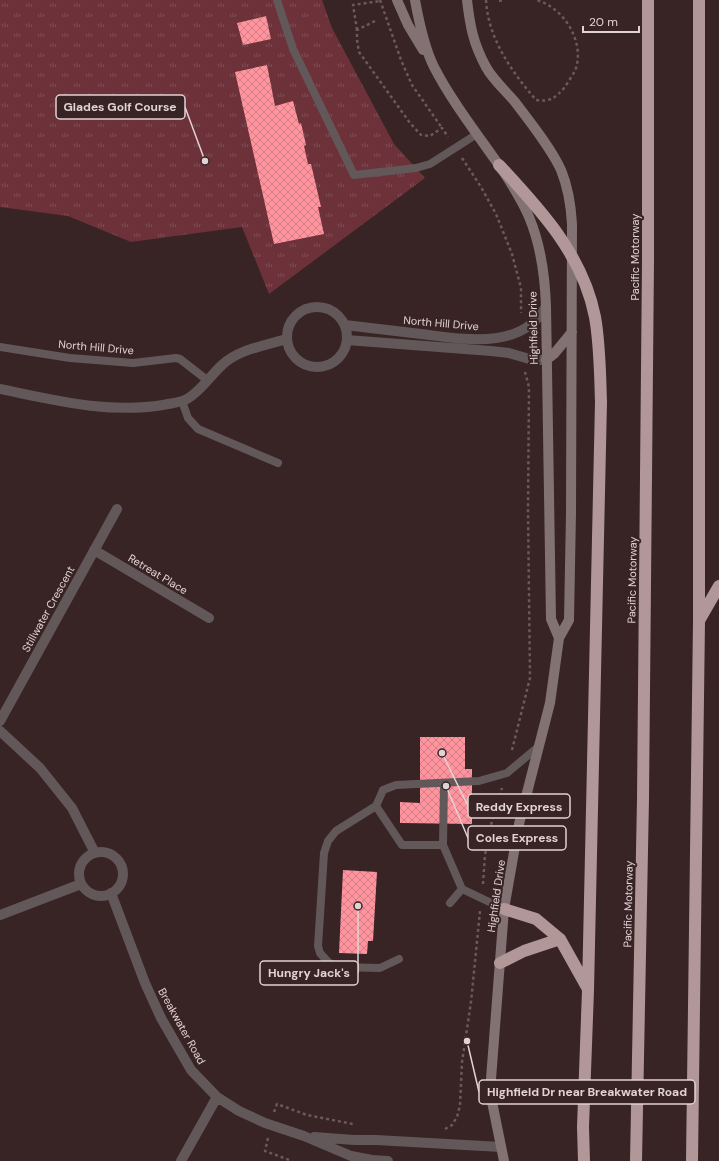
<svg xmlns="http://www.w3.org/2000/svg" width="719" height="1161" font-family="'DM Sans',sans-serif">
	<defs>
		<pattern id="grass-tufts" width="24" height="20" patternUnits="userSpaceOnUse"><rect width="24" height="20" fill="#6c3139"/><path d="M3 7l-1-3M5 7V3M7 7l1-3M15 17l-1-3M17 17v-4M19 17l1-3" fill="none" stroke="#814e55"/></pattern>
		<pattern id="building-cross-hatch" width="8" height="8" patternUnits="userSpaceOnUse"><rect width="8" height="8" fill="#ff949f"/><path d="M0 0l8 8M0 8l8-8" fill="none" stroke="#d07f87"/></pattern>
	</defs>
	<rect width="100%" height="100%" fill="#382325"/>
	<path fill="url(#grass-tufts)" d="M0 0H322L332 28 394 144 425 178 269 294 242 227 131 242 68 216 0 207Z"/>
	<path fill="url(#building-cross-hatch)" d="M266 16 271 39 243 45 237 23Z
		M267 65 275 106 293 101 299 124 301 123 306 145 304 146 308 164H311L321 207H318L324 234 274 244 235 72Z
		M420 737H465V769H472V824L400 823V802L420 803Z
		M343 870 377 872 373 941H368L367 954 339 953Z"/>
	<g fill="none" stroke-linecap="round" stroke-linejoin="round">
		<path stroke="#6c595a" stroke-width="2.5" stroke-dasharray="3 3" stroke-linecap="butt" d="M380 0 401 60 412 85 442 128
			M486 0C488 38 511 71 536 100 551 102 555 98 565 87 568 82 572 76 575 71 586 43 564 7 536 0
			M499 1 505 0
			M375 21 357 30V40L359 52 410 123 421 135 430 136 442 128 448 137
			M357 30 353 5 380 1
			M462 158 481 187 496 214 512 254 521 288V313
			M512 750 530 678 528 511 529 387 525 372
			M483 884 485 855 490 828 502 788
			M274 1112 277 1104 307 1115 353 1124
			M445 1129 452 1125 457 1117 460 1105 462 1062 471 1002 480 911
			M268 1138 265 1151 292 1161"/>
		<path stroke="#635859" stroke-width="8" d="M277 0 293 49 354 175 416 168 430 164 477 134
			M0 347 70 358 133 363 176 358 180 359 207 380
			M182 401 188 418 198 429 278 463
			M444 783 443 845 462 889
			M376 806 336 831 328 841 324 853 318 946 320 953 328 962 338 967 380 968 399 959
			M443 845H402L376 806 383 790 396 785 479 781 507 773 538 747
			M450 903 462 889 504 909"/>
		<path stroke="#635859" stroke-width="10" d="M287 337a30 30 0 1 1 60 0a30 30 0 1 1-60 0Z
			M345 325C371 328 396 331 421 334 463 339 522 351 546 306
			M347 340 491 351 509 353 533 360H546
			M0 389C54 400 108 414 163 405 171 403 180 403 187 399 201 391 210 376 222 365 239 349 265 346 286 339
			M94 550 209 618
			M0 721 117 509
			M0 731 40 768 72 808 95 853
			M79 874a22 22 0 1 1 44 0a22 22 0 1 1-44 0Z
			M111 893 145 983 161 1018 191 1070 217 1097 239 1111 265 1123 304 1136 351 1156 372 1160 388 1161
			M0 915 81 884
			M314 1137 354 1140H376L501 1147
			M181 1161 217 1097"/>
		<path stroke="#837273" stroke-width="10" d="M397 0 408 25 423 50
			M415 0C419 22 424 47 434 67 453 104 482 140 505 174 514 188 523 202 529 217 540 243 545 278 546 306L551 619 559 638
			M467 0C470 26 473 43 486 67 493 80 506 91 515 102 530 122 551 148 561 170 568 187 571 206 572 224L571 513 569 620 559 638 550 703 519 824 504 909 490 1092 504 1161
			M546 360 554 354 572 332"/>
		<path stroke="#b29798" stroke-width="12" d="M499 165C540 209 583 255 595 317 600 345 600 374 601 402L588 990 583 1127 584 1161
			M700 619 719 586
			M504 909 536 919 560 939
			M500 963 524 951 560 939 588 989
			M636 1161 643 799 648 261V0
			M692 1161 699 621V0"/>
	</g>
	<g text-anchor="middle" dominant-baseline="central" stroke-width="4" stroke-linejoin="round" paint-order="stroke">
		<g font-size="11" fill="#e1d2d3" stroke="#382325">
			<text transform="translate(635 257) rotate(-90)">Pacific Motorway</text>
			<text transform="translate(441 323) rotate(5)">North Hill Drive</text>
			<text transform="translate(533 328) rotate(-91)">Highfield Drive</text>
			<text transform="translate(96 347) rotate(5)">North Hill Drive</text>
			<text transform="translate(158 574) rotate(31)">Retreat Place</text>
			<text transform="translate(632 580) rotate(-89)">Pacific Motorway</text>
			<text transform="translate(48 609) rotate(-61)">Stillwater Crescent</text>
			<text transform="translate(496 896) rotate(-82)">Highfield Drive</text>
			<text transform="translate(628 904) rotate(-89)">Pacific Motorway</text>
			<text transform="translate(182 1026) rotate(61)">Breakwater Road</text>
		</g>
	</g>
	<path fill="none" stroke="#e1d2d3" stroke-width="1.5" d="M205 161L185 107M442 753L468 806M446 786L468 838M358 906L358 973M467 1041L479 1092"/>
	<g fill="#e1d2d3" stroke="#382325" stroke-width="1.5">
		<circle cx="205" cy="161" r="4"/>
		<circle cx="442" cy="753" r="4"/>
		<circle cx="446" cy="786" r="4"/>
		<circle cx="358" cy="906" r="4"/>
		<circle cx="467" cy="1041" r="4"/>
	</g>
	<g fill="#382325" stroke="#e1d2d3" stroke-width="1.5">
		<rect x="56" y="95" width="129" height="24" rx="4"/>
		<rect x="468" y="794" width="102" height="24" rx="4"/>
		<rect x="468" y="826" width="98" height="24" rx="4"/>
		<rect x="260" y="961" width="98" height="24" rx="4"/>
		<rect x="479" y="1080" width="216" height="24" rx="4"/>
	</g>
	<g font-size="12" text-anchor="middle" font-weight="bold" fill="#e1d2d3">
		<text x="120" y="111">Glades Golf Course</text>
		<text x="519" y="811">Reddy Express</text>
		<text x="517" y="842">Coles Express</text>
		<text x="309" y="977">Hungry Jack's</text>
		<text x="587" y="1096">Highfield Dr near Breakwater Road</text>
	</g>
	<path d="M583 26v6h56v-6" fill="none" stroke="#e1d2d3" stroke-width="2"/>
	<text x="589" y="26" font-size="12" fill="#e1d2d3" stroke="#382325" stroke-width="3" paint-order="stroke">20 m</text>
</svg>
